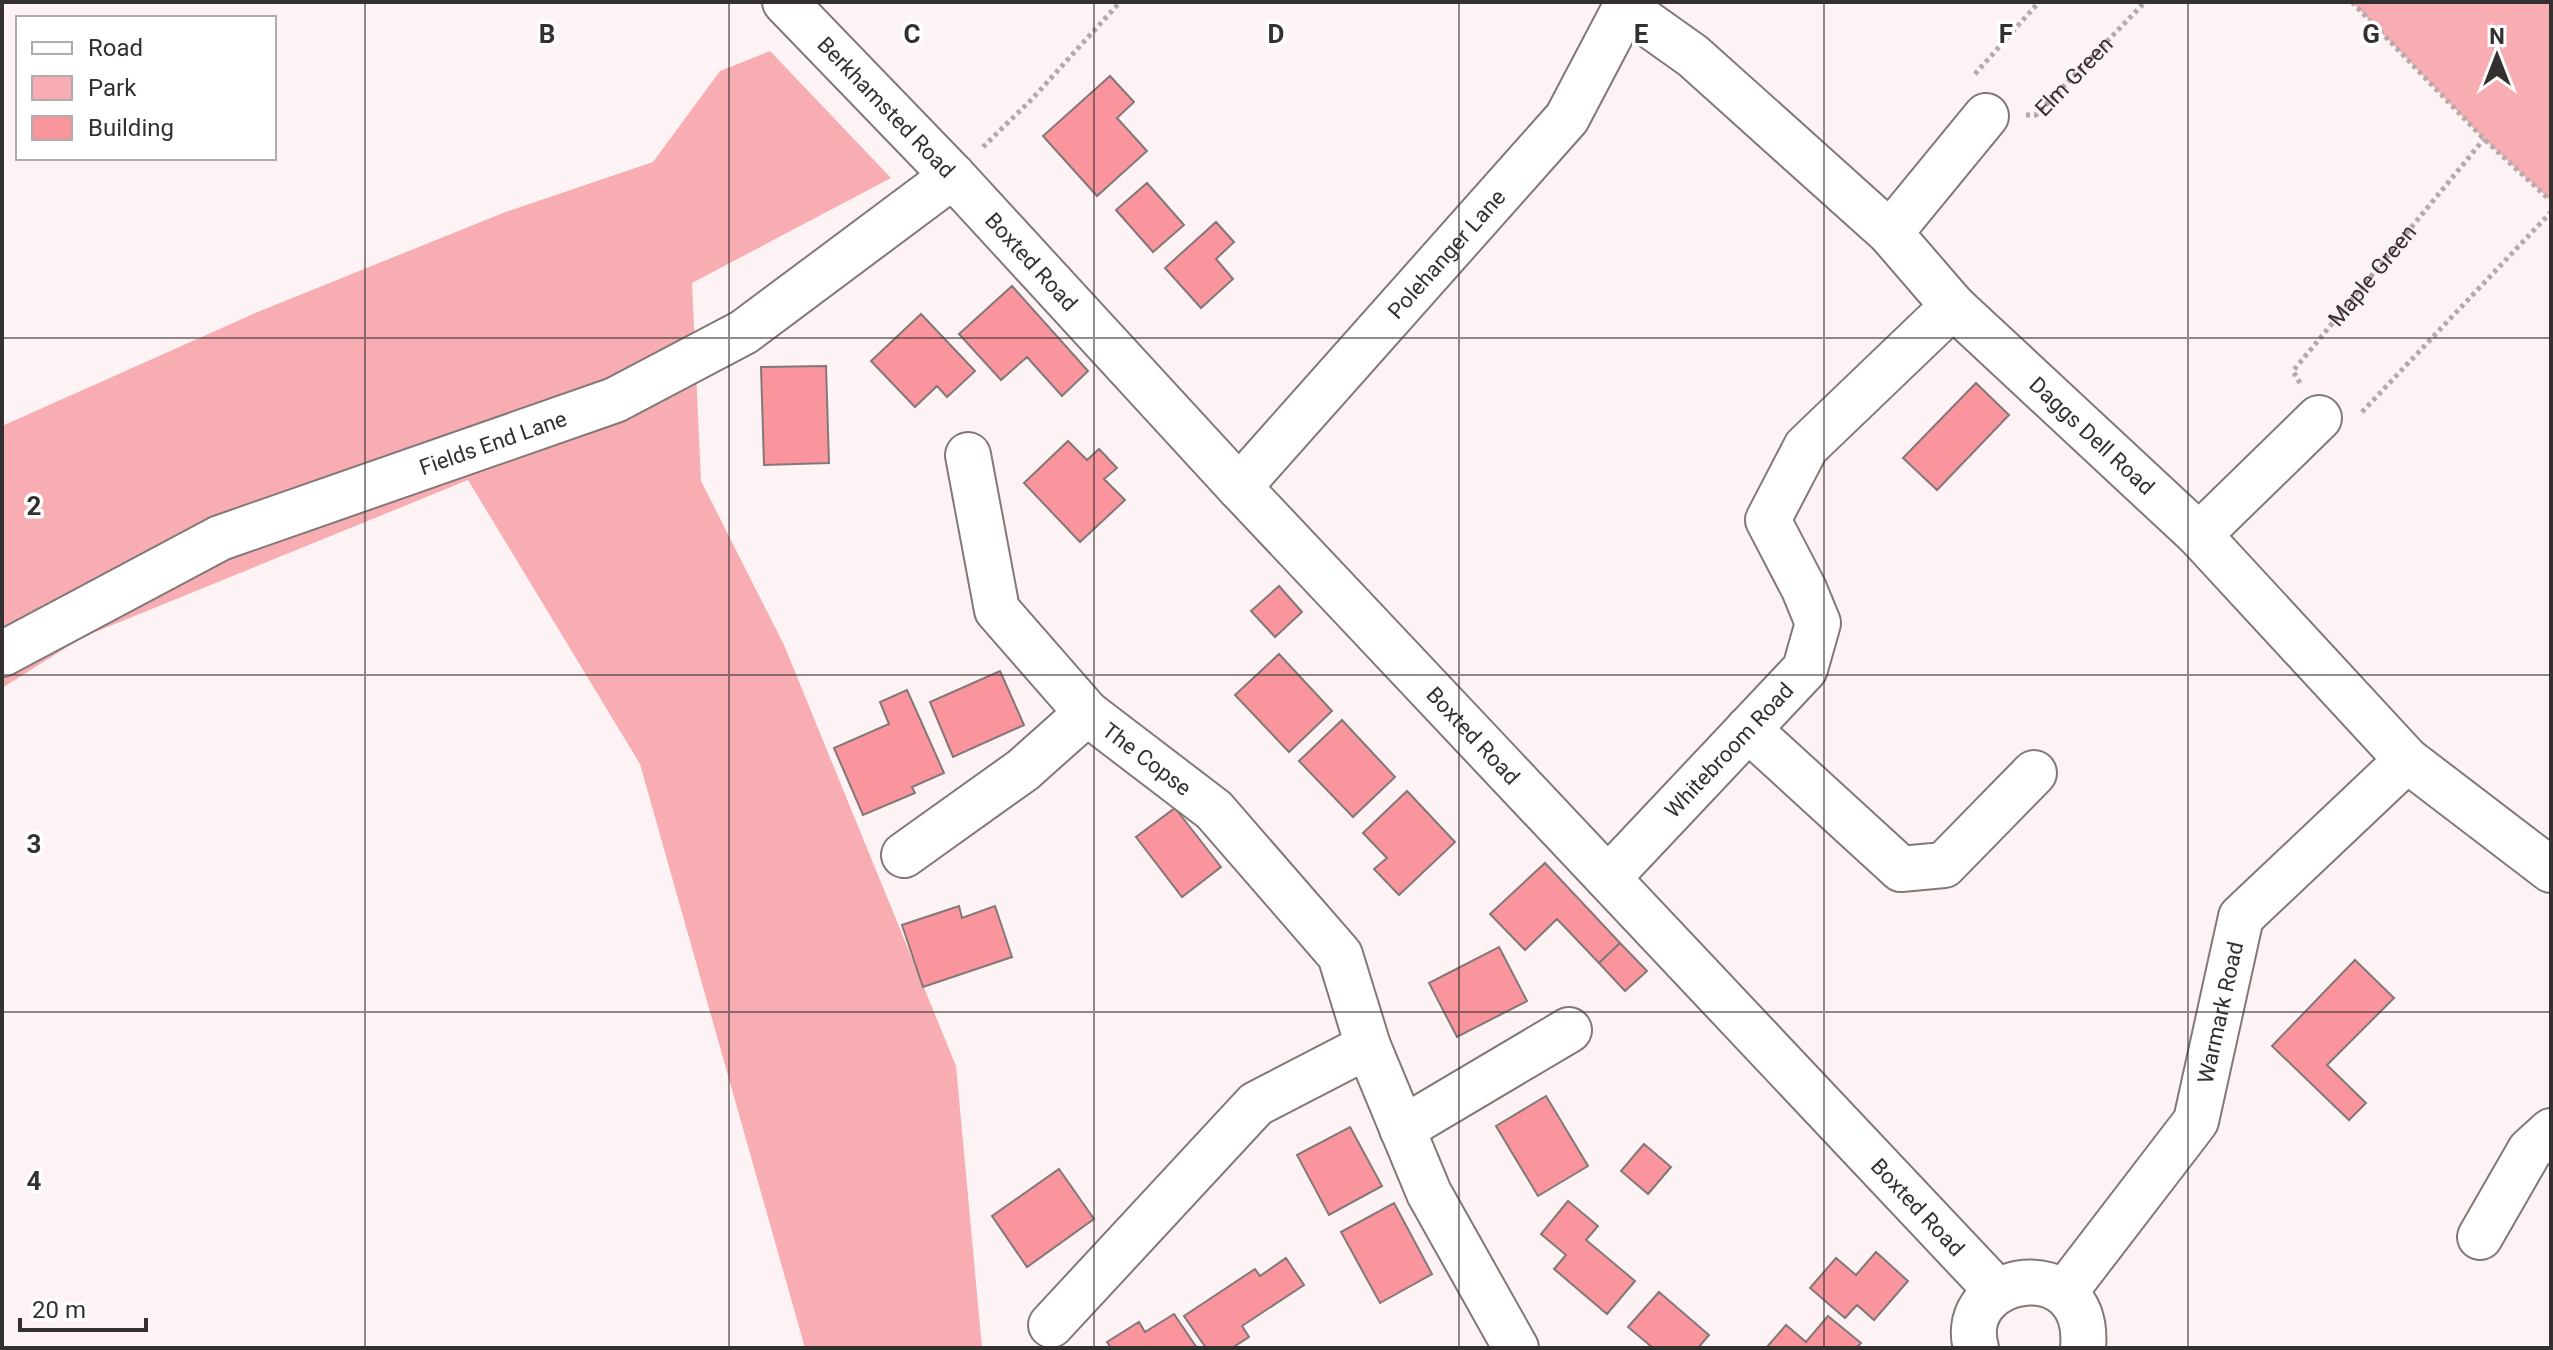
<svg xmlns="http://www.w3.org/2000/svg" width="2553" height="1350" font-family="Roboto,sans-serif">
	<rect width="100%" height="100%" fill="#fef3f4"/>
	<path fill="#f7adb2" d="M2352 2H2551V201L2484 139Z
		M770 51 891 178 692 283 701 481 784 645 956 1066 982 1348H805L640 764 468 480 83 637 2 688V426L260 311 503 213 653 162 720 71Z"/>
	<path fill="#fa959e" stroke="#837778" stroke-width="2" d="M1110 76 1134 102 1117 118 1147 151 1097 196 1043 136Z
		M1147 183 1184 225 1153 252 1116 210Z
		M1216 222 1234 242 1216 259 1233 279 1201 308 1165 268Z
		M1012 286 1088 371 1062 396 1027 357 1001 380 959 334Z
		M921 314 975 371 947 397 937 386 915 407 871 361Z
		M826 366 829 463 764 465 761 367Z
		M1976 383 2009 415 1937 490 1903 458Z
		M1068 441 1087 460 1099 449 1117 468 1104 479 1125 500 1080 542 1024 483Z
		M1279 586 1302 612 1275 637 1251 611Z
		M1279 654 1332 711 1289 752 1235 695Z
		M1000 671 1024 725 953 757 930 702Z
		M907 690 944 773 912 787 915 793 863 815 834 748 889 724 880 702Z
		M1342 720 1395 777 1353 817 1299 761Z
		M1407 791 1455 842 1399 895 1374 869 1387 858 1363 833Z
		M1175 808 1221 867 1182 897 1136 837Z
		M1545 863 1620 943 1599 963 1557 919 1525 950 1490 914Z
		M959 906 962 918 995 906 1012 957 923 987 902 925Z
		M1620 943 1647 971 1625 991 1599 963Z
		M1499 947 1527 1001 1457 1037 1429 983Z
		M2355 960 2394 998 2327 1065 2366 1103 2349 1120 2272 1046Z
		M1546 1096 1588 1166 1538 1196 1496 1126Z
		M1350 1127 1382 1186 1329 1215 1297 1155Z
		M1644 1144 1671 1167 1648 1194 1621 1171Z
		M1059 1169 1094 1219 1027 1267 992 1216Z
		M1568 1201 1598 1226 1586 1240 1635 1281 1607 1314 1554 1269 1566 1255 1541 1234Z
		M1394 1203 1432 1274 1380 1303 1341 1232Z
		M1876 1252 1908 1281 1874 1320 1857 1305 1845 1318 1810 1288 1836 1258 1856 1275Z
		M1286 1258 1304 1285 1242 1326 1249 1337 1232 1348H1206L1184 1316 1255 1269 1260 1276Z
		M1659 1292 1709 1335 1698 1348H1653L1628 1327Z
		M1174 1314 1197 1348H1111L1107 1342 1139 1322 1145 1332Z
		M1828 1316 1861 1343 1856 1348H1766L1786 1325 1806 1342Z"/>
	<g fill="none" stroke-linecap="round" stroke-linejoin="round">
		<defs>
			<g id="minor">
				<path id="s3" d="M785 2 953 176 1239 487 1997 1291"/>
				<path id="s4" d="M1624 7 1693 56 1890 233 1953 306 2199 535 2407 760 2551 870"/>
				<path d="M1890 233 1986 116"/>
				<path id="s5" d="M968 455 997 610 1087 713 1214 810 1340 955 1368 1046 1429 1193 1516 1348"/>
				<path id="s6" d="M1239 487 1567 118 1628 2"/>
				<path d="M2199 535 2319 418"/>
				<path id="s7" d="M2 654 220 538 615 400 744 332 953 176"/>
				<path d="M1748 729 1901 869 1944 865 2034 773"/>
				<path d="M904 855 1023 770 1087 713"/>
				<path id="s8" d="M1608 878 1805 669 1818 623 1804 589 1768 520 1806 447 1953 306"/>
				<path d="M1402 1129 1569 1030"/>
				<path d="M2480 1237 2530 1150 2551 1131"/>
				<path id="s9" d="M2064 1293 2196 1121 2241 917 2407 760"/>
				<path d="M1051 1325 1256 1104 1368 1046"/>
				<path d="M1976 1348C1955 1272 2092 1250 2083 1348"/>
			</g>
		</defs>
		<use href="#minor" stroke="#837777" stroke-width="48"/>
		<g stroke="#b3aaab" stroke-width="5" stroke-dasharray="4 4" stroke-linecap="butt">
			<path d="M2352 2 2484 139 2551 201"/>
			<path d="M1975 74 2039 2"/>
			<path id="s1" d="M2026 115H2036L2145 2"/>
			<path d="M983 147 1032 99 1120 2"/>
			<path id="s2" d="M2300 383 2293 371 2484 139"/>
			<path d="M2362 412 2551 212"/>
		</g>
		<use href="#minor" stroke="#fff" stroke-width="44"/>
	</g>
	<path fill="none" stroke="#353030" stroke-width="2" stroke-opacity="0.55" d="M365 2V1348M729 2V1348M1094 2V1348M1459 2V1348M1824 2V1348M2188 2V1348M2 338H2551M2 675H2551M2 1012H2551"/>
	<g text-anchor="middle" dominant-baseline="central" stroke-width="7" stroke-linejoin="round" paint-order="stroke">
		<g font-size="22" fill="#353030" stroke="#fff">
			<text stroke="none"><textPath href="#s1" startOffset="64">Elm Green</textPath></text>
			<text stroke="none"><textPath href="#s3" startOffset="146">Berkhamsted Road</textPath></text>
			<text stroke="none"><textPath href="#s6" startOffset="312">Polehanger Lane</textPath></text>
			<text stroke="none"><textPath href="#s3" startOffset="358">Boxted Road</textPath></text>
			<text stroke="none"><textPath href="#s2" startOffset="138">Maple Green</textPath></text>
			<text stroke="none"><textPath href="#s4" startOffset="636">Daggs Dell Road</textPath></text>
			<text stroke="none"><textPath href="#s7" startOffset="536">Fields End Lane</textPath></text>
			<text stroke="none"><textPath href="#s3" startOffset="1006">Boxted Road</textPath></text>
			<text stroke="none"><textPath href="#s8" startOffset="176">Whitebroom Road</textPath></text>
			<text stroke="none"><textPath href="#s5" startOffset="370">The Copse</textPath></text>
			<text stroke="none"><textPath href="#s9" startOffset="328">Warmark Road</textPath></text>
			<text stroke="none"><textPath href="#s3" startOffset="1654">Boxted Road</textPath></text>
		</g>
	</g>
	<g font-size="26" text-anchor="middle" font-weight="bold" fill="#353030" stroke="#fff" stroke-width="7" stroke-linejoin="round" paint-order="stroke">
		<text x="547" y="43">B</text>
		<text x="912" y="43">C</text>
		<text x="1276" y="43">D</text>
		<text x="1641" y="43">E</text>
		<text x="2006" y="43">F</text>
		<text x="2371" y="43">G</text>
		<text x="34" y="515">2</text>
		<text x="34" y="853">3</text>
		<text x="34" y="1190">4</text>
	</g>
	<rect width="2553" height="1350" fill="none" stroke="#353030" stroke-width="8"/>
	<rect x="16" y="16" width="260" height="144" fill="#ffffff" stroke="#aeacac" stroke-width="2"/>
	<rect x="32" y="42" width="40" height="12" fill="#ffffff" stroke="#aeacac" stroke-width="2"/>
	<text x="88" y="56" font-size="24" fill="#353030">Road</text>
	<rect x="32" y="76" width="40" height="24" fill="#f7adb2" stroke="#aeacac" stroke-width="2"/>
	<text x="88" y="96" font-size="24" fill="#353030">Park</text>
	<rect x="32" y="116" width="40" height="24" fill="#fa959e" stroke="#aeacac" stroke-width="2"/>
	<text x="88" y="136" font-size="24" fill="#353030">Building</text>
	<g transform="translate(2497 56)" stroke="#ffffff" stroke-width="6" paint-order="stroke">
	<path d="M0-6L14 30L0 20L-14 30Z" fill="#353030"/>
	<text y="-12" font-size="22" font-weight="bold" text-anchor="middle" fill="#353030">N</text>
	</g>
	<path d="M20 1318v12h126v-12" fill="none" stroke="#353030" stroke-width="4"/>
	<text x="32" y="1318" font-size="24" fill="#353030" stroke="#ffffff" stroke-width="6" paint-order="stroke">20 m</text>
</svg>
